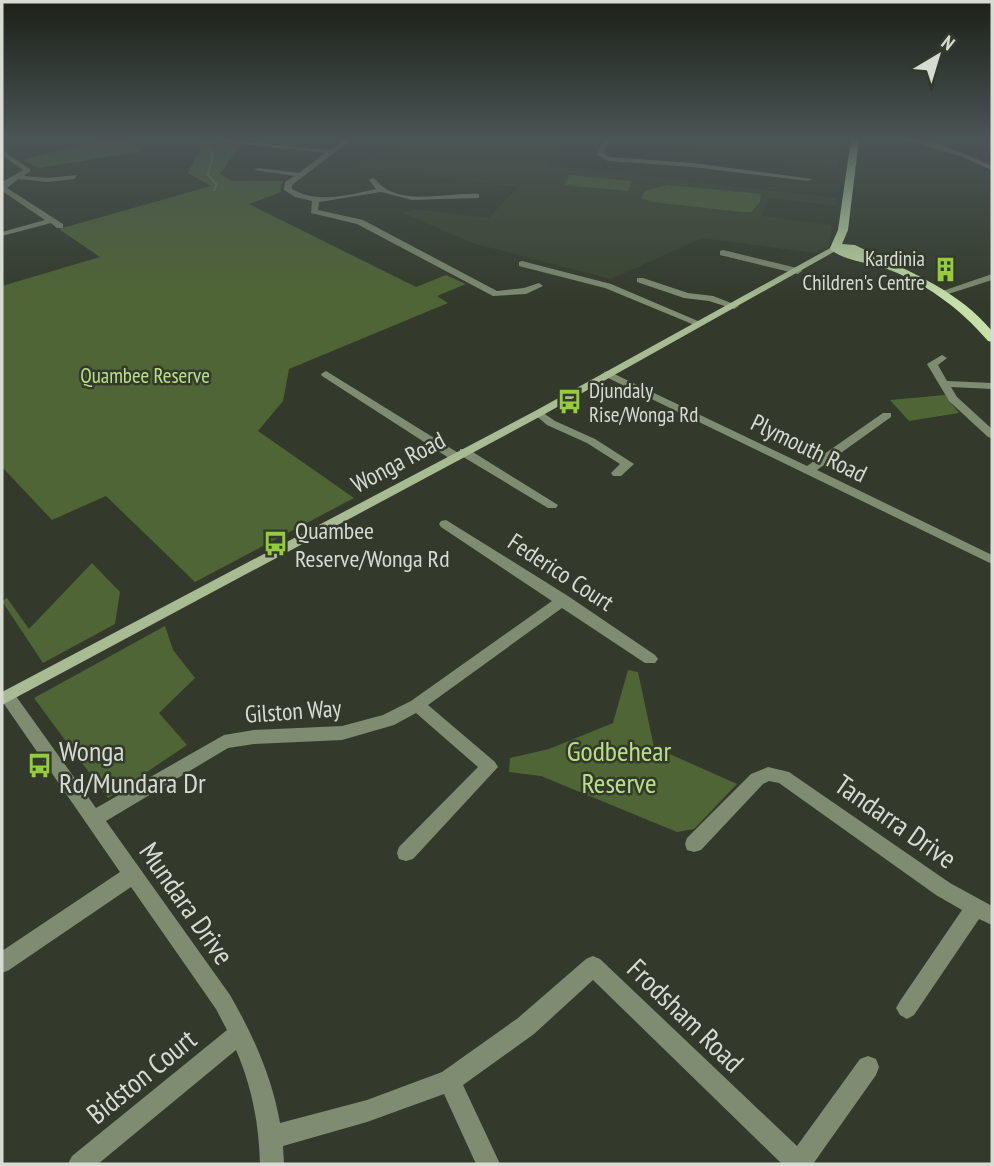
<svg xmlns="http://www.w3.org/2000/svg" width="994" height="1166" font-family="'PT Sans Narrow',sans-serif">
	<rect width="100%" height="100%" fill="#333a2b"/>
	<path fill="#3a442f" d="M411 139H535L562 145 547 165 837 198 836 206 768 198 762 216 832 225 829 246 816 253 702 238 611 279 472 243 403 213 415 209 489 218 517 187 354 167 382 146 394 147Z
		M667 139H842L837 169 679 148Z"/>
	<path fill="#506535" d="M103 139H120L129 143 164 139 131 144 143 151 39 168 22 160Z
		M200 141 241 145 220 174 232 181H284L280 187 281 192 249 204 416 287 446 275 466 284 437 296 448 303 289 369 283 401 258 431 354 498 195 582 106 496 52 520 2 467V286L100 257 59 229 211 186 188 173 200 149Z
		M570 175 632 181 628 191 564 185Z
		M667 185 761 194 760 202 751 212H742L653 202 641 198 645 191Z
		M945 395 959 413 909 421 890 400Z
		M92 563 120 592 115 624 43 663 2 601 7 598 29 629Z
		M165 626 173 650 195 678 159 713 187 745 108 798 34 698Z
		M628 670 638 672 654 747 737 784 694 829 677 832 541 776 509 772 510 758 549 749 613 723Z"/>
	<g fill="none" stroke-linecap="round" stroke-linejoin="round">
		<path stroke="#6e884c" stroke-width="2" d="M206 142 213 156 208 175 217 185 214 190"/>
		<path fill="#7f8c72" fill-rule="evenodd" d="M195 139H216L330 150 345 139H352L292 185V189C317 204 348 195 376 189L369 180 373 178C379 182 382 188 390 191 418 203 450 192 479 194V198H476L412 200 381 192 319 202 318 210 363 220 497 291 524 288 539 283 543 286 526 294 493 296 357 224 311 213 312 201 295 197 284 190 285 182 294 176 254 170 258 168 299 173 325 153Z
			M604 139H610L603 153 610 157 693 163 812 179 808 181 693 167 608 161 596 154Z
			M904 139C930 138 968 155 992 166V170L960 156Z
			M2 150 30 169V171L24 176 48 178 77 175 74 179 48 182 18 179 7 188 63 224V228H57L51 223 2 236V232L45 220 2 191V182L23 170 2 155Z
			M723 250 801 269 802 271 798 274 720 255V251Z
			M522 261 611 284 705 324 697 326 605 288 519 266V262Z
			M992 274V280L942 296 937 293Z
			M637 278H643L688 293 713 296 739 306 734 309 709 301 684 298 637 282Z
			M942 355 947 358 938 365 947 381 992 383V389L951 387 957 397 992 429V438L988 437 949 401 927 364Z
			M326 371 460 454V449H468L558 505 556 508H548L460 455V460H452L322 376 321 374Z
			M608 371 807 466 883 413H891V417L817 470 992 555V564L604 376V372Z
			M539 410 555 421 595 439 634 464 621 476H613L611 473 620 464 587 443 547 425 533 413Z
			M446 520 568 596 655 655 658 659 655 663H645L562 608 428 705 495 762 498 767 413 859 406 861 399 859 397 853 399 847 478 767 416 713 394 725 342 740 254 744 228 748 106 821 230 995C253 1035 272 1077 280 1123L367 1100 442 1072 518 1018 586 959 593 956 600 959 797 1146 860 1059 868 1056 876 1059 879 1067 876 1075 813 1164H782L593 980 534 1034 463 1085 500 1164H476L444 1094 367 1122 283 1146 284 1164H260C259 1124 252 1087 236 1050L98 1164H68L72 1156 227 1030 216 1009 131 887 9 970 2 973V951L120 872 2 701V692H13L96 808 224 735 254 730 342 726 383 715 411 701 552 601 441 527 439 524 441 521Z
			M768 767 789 772 950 883 992 906V925L979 919 914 1015 907 1019 900 1015 896 1008 900 1001 962 910 936 895 779 783 769 781 763 784 701 850 694 852 687 850 685 844 687 838 751 774Z"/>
		<path fill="#a8bb92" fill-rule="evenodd" d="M832 247 839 249 543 415 2 705V692L535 411Z"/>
		<path fill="#c7e0aa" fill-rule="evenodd" d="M851 139H859L848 230 842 244 855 245C904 270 955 287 992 331V342L988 341C959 307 924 282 882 267 866 262 846 261 831 250L830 248 838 230Z"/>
	</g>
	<linearGradient id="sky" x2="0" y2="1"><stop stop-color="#1c2018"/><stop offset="0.46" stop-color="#4a5555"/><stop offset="1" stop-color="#4a5555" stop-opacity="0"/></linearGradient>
	<rect width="994" height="302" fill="url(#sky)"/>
	<defs>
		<symbol id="building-bare" viewBox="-9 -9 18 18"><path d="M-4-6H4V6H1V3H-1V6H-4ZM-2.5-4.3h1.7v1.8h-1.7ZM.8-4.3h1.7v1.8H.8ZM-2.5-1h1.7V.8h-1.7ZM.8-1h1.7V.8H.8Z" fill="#95cc3b" stroke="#333a2b" stroke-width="2.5" paint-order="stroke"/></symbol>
		<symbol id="bus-bare" viewBox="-9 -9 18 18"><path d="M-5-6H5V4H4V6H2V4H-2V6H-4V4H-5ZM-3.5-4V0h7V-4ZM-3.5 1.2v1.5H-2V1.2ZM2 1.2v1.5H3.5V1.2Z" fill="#95cc3b" stroke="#333a2b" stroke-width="2.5" paint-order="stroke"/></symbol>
	</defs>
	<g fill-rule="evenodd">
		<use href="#building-bare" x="928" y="252" width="35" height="35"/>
		<use href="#bus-bare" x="552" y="384" width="35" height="35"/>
		<use href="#bus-bare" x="258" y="526" width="35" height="35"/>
		<use href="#bus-bare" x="22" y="748" width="35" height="35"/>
	</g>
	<g text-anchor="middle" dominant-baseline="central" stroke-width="5" stroke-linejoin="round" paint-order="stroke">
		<g font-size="21" fill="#d7dcd3" stroke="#333a2b" text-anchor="end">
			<text x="925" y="258">Kardinia<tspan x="925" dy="24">Children's Centre</tspan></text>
			<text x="589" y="390" text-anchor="start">Djundaly<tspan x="589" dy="24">Rise/Wonga Rd</tspan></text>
		</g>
		<g font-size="21" fill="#b9e089" stroke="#333a2b">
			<text x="145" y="375">Quambee Reserve</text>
		</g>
		<g font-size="24" fill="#d7dcd3" stroke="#333a2b">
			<text transform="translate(809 448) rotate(26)">Plymouth Road</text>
			<text transform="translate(398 462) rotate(-28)">Wonga Road</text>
			<text transform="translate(561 572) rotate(33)">Federico Court</text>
			<text transform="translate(293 711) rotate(-4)">Gilston Way</text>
		</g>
		<g font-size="24" fill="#d7dcd3" stroke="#333a2b" text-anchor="start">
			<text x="295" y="530">Quambee<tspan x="295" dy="28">Reserve/Wonga Rd</tspan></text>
		</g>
		<g font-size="28" fill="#d7dcd3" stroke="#333a2b" text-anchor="start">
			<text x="59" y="750">Wonga<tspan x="59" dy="32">Rd/Mundara Dr</tspan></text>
		</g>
		<g font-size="28" fill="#b9e089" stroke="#333a2b">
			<text x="619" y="750">Godbehear<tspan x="619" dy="32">Reserve</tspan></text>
		</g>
		<g font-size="28" fill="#d7dcd3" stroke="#333a2b">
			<text transform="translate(896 821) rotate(35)">Tandarra Drive</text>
			<text transform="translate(187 903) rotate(55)">Mundara Drive</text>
			<text transform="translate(686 1015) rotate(44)">Frodsham Road</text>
			<text transform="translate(141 1076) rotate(-39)">Bidston Court</text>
		</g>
	</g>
	<rect width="994" height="1166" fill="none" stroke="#d7dcd3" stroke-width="7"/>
	<g transform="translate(938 56) rotate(38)" stroke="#333a2b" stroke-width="5" paint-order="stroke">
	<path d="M0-5L12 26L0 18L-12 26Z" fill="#d7dcd3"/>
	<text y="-10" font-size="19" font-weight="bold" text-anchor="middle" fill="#d7dcd3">N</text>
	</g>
</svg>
